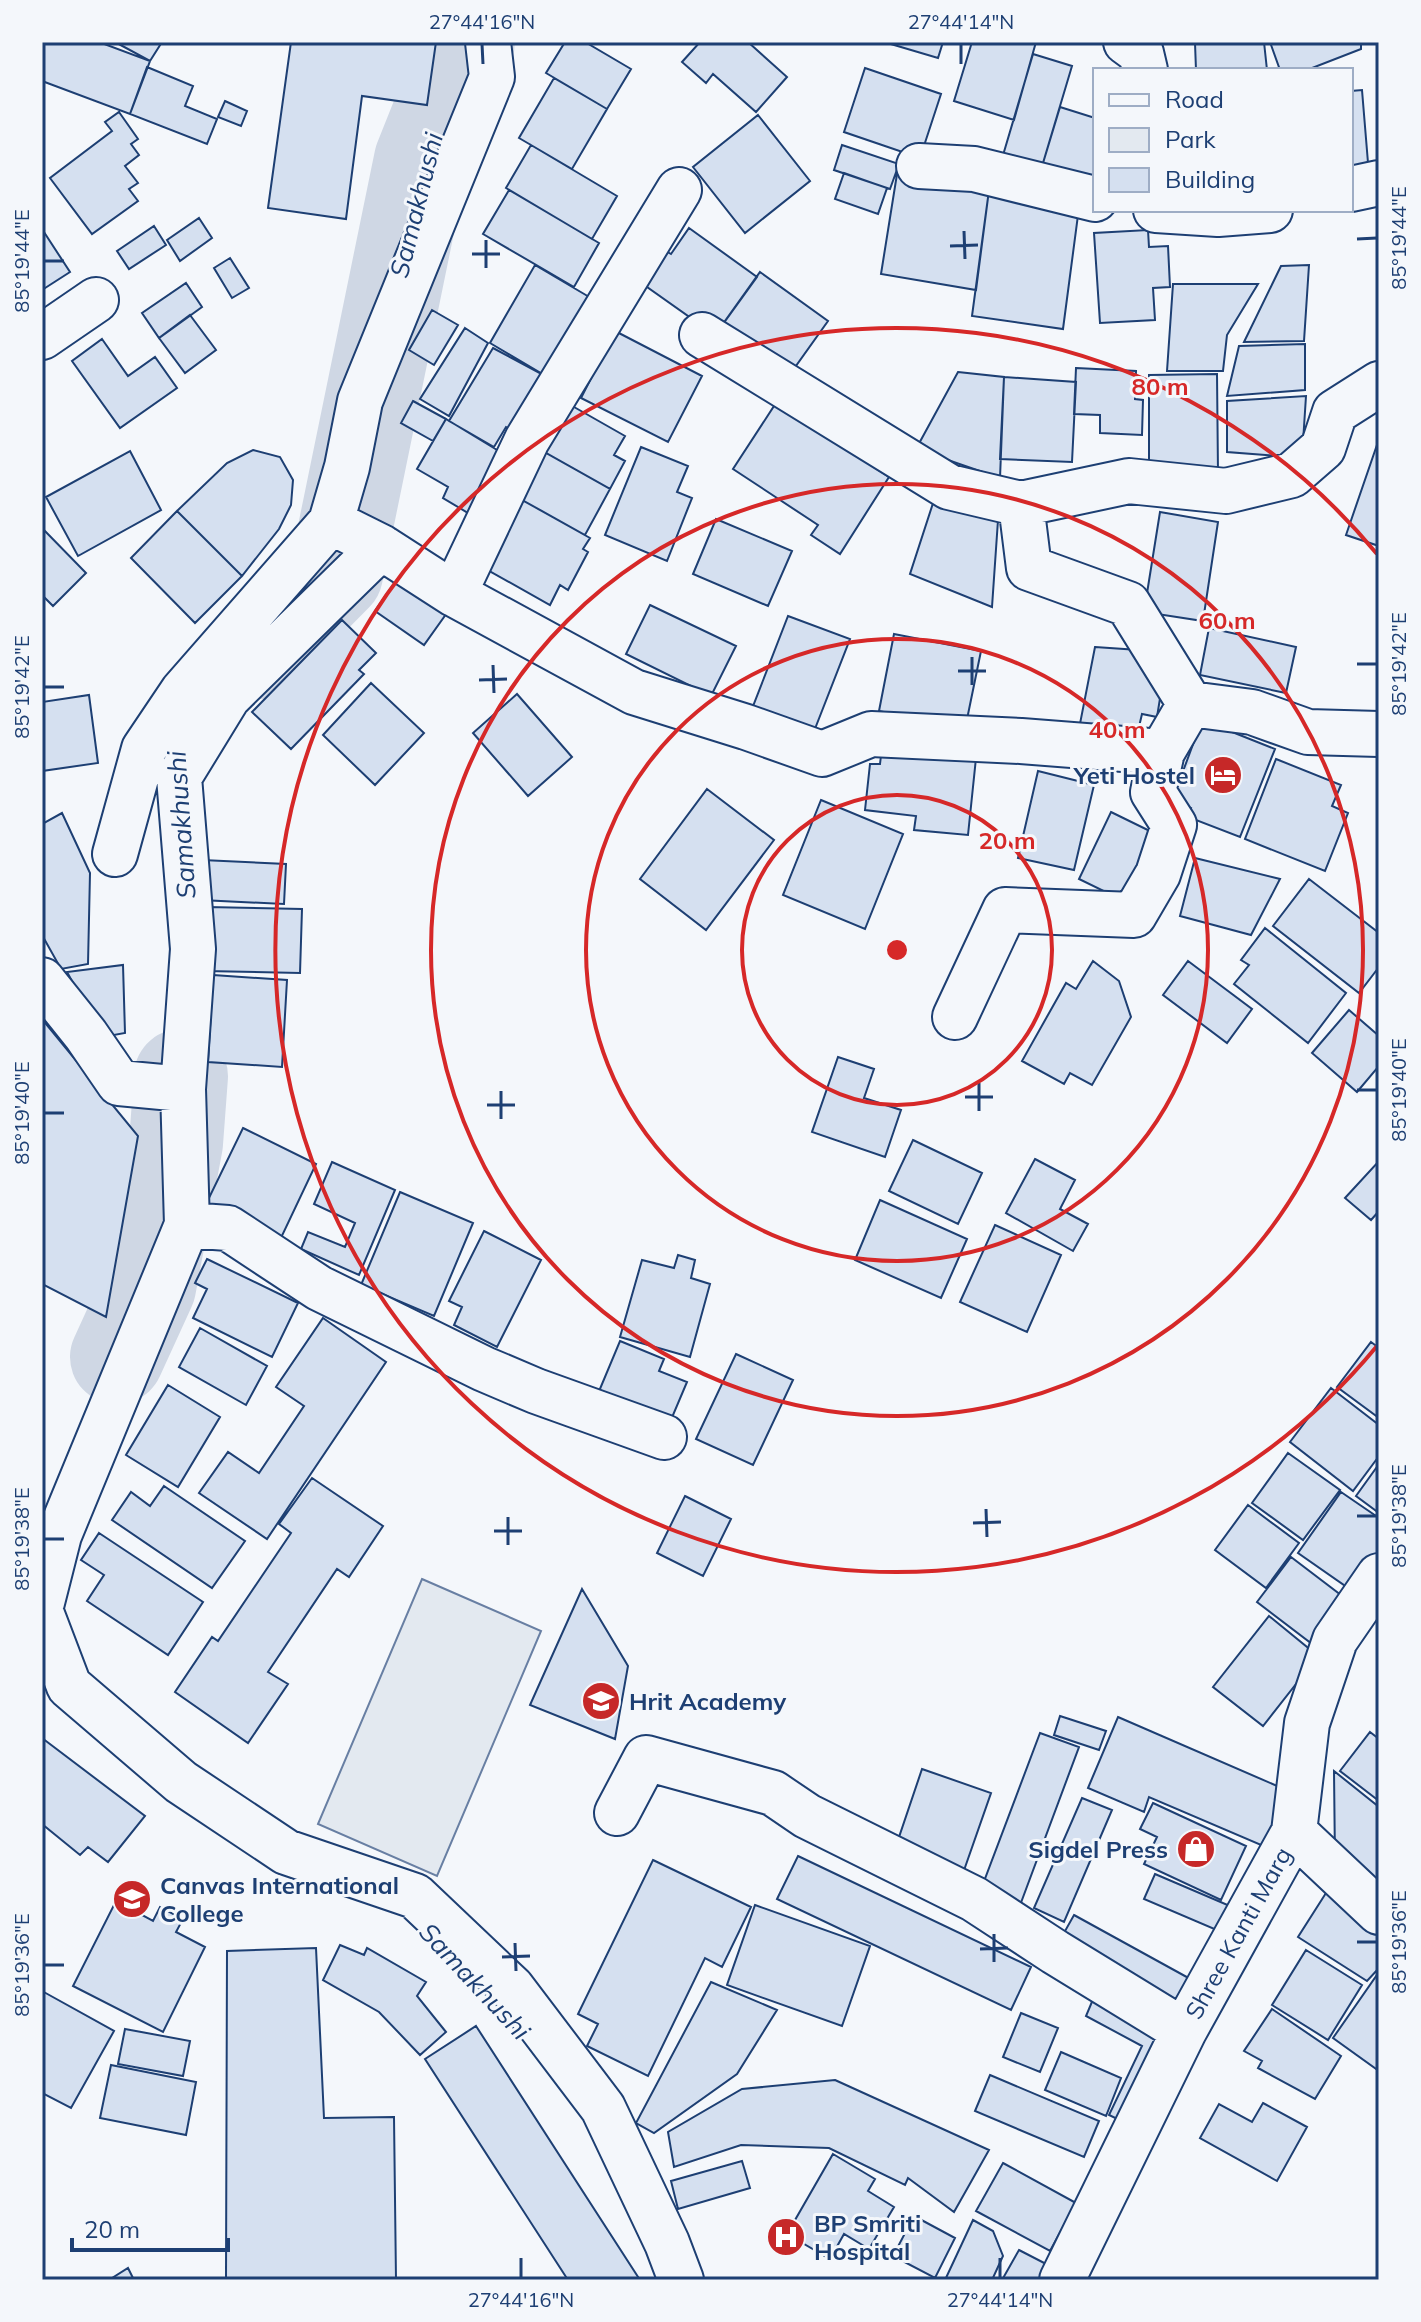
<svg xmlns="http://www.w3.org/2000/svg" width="1421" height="2322" font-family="Mulish,sans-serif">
	<rect width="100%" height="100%" fill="#f4f7fb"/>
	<path fill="#e3e9f0" stroke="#687fa3" stroke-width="2" d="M422 1579 541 1631 437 1876 318 1824Z"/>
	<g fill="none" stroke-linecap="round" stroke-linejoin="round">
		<path stroke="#cfd7e4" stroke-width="94" d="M259 652 336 574 421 160 468 42
			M117 1357 149 1287 176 1143 181 1076"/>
	</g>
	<path fill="#d5e0f0" stroke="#1d3f73" stroke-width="2" d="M42 42H99L150 61 130 114 42 81Z
		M115 42H162L150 61Z
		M291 42H436L427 105 362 96 346 219 268 208Z
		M565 42H585L631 69 607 109 546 73Z
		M700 42H748L787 77 756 112 713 74 706 83 682 62Z
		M884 42H943L938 58Z
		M972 42H1036L1014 120 954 101Z
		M1264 42 1267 70H1196L1195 43Z
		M1270 42H1361V49L1307 70H1280Z
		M1033 54 1072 66 1040 173 1001 162Z
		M147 67 193 86 185 106 217 119 207 144 130 114Z
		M865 68 941 94 920 158 844 132Z
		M554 78 607 109 572 169 519 138Z
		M1362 90 1369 175 1351 176V91Z
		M225 101 247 111 241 126 218 117Z
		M1060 107 1095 118V189L1040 173Z
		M119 112 138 139 131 144 139 155 125 166 138 183 129 189 138 201 92 234 50 178 112 131 105 122Z
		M758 115 810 181 745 233 693 167Z
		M531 145 617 196 592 239 506 188Z
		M842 145 899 164 890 189 834 170Z
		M844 173 887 188 878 214 835 199Z
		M897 174 989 190 976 290 881 274Z
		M509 190 599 243 574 287 483 234Z
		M989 190 1080 200 1063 329 972 316Z
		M199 218 212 238 180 261 167 240Z
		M154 226 166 245 129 269 117 251Z
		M689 228 757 277 715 335 640 282 664 250 671 254Z
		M42 229 70 272 42 290Z
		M1148 230 1149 247 1168 246 1170 287 1153 288 1155 320 1100 323 1094 233Z
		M230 258 249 288 232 298 214 268Z
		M535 265 596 301 551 379 490 343Z
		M1309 265 1304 341 1244 342 1281 266Z
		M760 272 828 321 788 377 720 328Z
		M186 283 202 307 159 338 142 313Z
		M1173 284H1258L1227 335 1223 371H1167Z
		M432 310 458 325 434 365 409 350Z
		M190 315 216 350 185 373 159 338Z
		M465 328 488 343 449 416 420 399Z
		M615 331 702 376 668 442 581 398Z
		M102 339 128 376 155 357 177 388 120 428 72 361Z
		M1305 344V390L1227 396 1239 346Z
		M493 348 551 379 519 434 506 427 494 447 449 421Z
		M1076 368 1136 371 1135 399 1143 400 1142 435 1100 433V415L1074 414Z
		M958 372 1004 377 1000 478 916 449Z
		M1217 374 1218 473 1149 474V375Z
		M1004 377 1076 382 1072 462 1000 459Z
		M1306 396 1302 458 1227 452V401Z
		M413 401 446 419 433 441 401 423Z
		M567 403 625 436 614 455 625 461 610 489 541 450Z
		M776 403 889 477 840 554 811 535 818 525 733 469Z
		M446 419 507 456 473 516 443 498 448 487 417 469Z
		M1379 439V546L1346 535Z
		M641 447 688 466 677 492 692 498 667 561 605 535Z
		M253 450 280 457 293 480 291 505 279 529 242 576 177 511 227 463Z
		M541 450 610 489 585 535 515 496Z
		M130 451 161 510 78 556 46 497Z
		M515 496 590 538 583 549 588 552 568 590 560 585 550 605 477 564Z
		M935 497 998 520 992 607 910 574Z
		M177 511 242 576 195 623 131 558Z
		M1160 512 1218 522 1203 621 1144 612Z
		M716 519 792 551 768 606 693 574Z
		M42 528 86 573 53 606 42 595Z
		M400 575 449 610 424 645 375 611Z
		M650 605 736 646 711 696 626 654Z
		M788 616 850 639 811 739 750 714Z
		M342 620 376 653 359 670 364 674 291 749 252 712Z
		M1209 628 1296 647 1286 693 1200 675Z
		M894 634 981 651 965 729 879 711Z
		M1095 647 1153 651 1163 680 1157 717 1142 714 1138 731 1077 739Z
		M371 683 424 733 375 785 323 735Z
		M517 694 572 757 528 796 473 733Z
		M89 695 98 763 42 771V702Z
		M1202 720 1275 749 1240 837 1188 817 1191 808 1172 801Z
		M882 747 976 758 968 835 914 830 916 816 865 810 870 764H880Z
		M1276 759 1341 785 1332 806 1348 813 1325 871 1245 839Z
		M1038 771 1094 785 1074 870 1018 858Z
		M707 789 774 840 706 930 640 879Z
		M821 800 903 834 865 929 783 895Z
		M1111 812 1156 834 1124 901 1079 879Z
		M62 813 90 873 88 964 61 969 42 935V824Z
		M1195 858 1280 879 1251 935 1180 916Z
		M202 860 286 864 284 904 201 900Z
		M1309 879 1379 933V967L1359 993 1273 926Z
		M207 907 302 909 300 973 205 971Z
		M1265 928 1346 993 1308 1043 1234 984 1249 965 1241 960Z
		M1093 961 1119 981 1131 1017 1092 1085 1070 1073 1064 1084 1022 1061 1066 983 1076 989Z
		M1188 961 1252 1009 1227 1043 1163 995Z
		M123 965 125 1033 103 1037 67 972Z
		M213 975 287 980 282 1067 208 1062Z
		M1349 1010 1379 1036V1066L1357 1092 1312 1053Z
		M42 1019 138 1136 106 1317 42 1284Z
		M838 1057 874 1069 864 1098 901 1110 885 1157 812 1132Z
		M243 1128 316 1164 280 1240 206 1204Z
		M913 1140 982 1173 958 1224 889 1191Z
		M1035 1159 1075 1180 1060 1209 1088 1224 1073 1251 1006 1213Z
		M1379 1161V1211L1371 1220 1345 1198Z
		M332 1162 395 1190 359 1275 301 1249 308 1232 345 1247 355 1223 314 1204Z
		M400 1192 473 1223 434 1316 361 1285Z
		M880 1200 967 1239 941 1298 855 1260Z
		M995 1225 1061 1255 1027 1332 960 1302Z
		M484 1231 541 1260 497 1347 454 1325 462 1307 449 1301Z
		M678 1255 695 1260 691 1278 710 1284 690 1357 620 1337 642 1260 674 1268Z
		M207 1259 298 1303 272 1357 193 1318 207 1289 195 1283Z
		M323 1318 386 1362 267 1539 199 1493 228 1452 259 1473 304 1406 276 1387Z
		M200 1328 267 1366 246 1405 179 1367Z
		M620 1341 664 1359 659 1371 687 1382 668 1427 597 1396Z
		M1371 1342 1379 1348V1418L1337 1387Z
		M736 1354 793 1380 753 1465 696 1439Z
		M168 1385 220 1417 178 1487 126 1455Z
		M1331 1388 1379 1425V1456L1353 1491 1290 1442Z
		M1288 1453 1340 1490 1303 1540 1252 1503Z
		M1379 1464V1513L1356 1496Z
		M312 1478 383 1526 349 1577 337 1569 268 1672 288 1684 248 1743 175 1692 212 1637 218 1641 291 1533 279 1524Z
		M164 1486 245 1541 212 1588 112 1520 131 1492 150 1506Z
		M1341 1492 1379 1518V1557L1354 1592 1298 1553Z
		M685 1496 731 1519 703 1576 657 1553Z
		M1248 1505 1299 1543 1266 1588 1215 1550Z
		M99 1533 203 1602 168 1655 87 1601 104 1575 81 1560Z
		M1291 1557 1354 1605 1320 1650 1257 1602Z
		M582 1589 628 1666 615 1739 530 1705Z
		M1269 1616 1318 1656 1263 1726 1213 1687Z
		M1060 1716 1106 1731 1099 1750 1054 1735Z
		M1118 1717 1291 1792 1268 1848 1149 1797 1144 1812 1088 1788Z
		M1370 1732 1379 1739V1801L1340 1771Z
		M1040 1733 1079 1747 1019 1908 980 1892Z
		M42 1738 145 1816 108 1862 88 1847 80 1855 42 1824Z
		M922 1769 991 1793 962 1876 894 1852Z
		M1334 1771 1379 1807V1881L1367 1895 1335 1862Z
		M1082 1798 1112 1810 1064 1922 1034 1908Z
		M1153 1803 1246 1846 1221 1900 1144 1864 1157 1837 1140 1829Z
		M798 1856 1031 1967 1011 2010 777 1899Z
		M653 1860 751 1907 722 1967 705 1958 648 2076 587 2046 598 2024 578 2014Z
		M1155 1874 1244 1912 1233 1937 1144 1899Z
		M1333 1882 1379 1927V1968L1367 1981 1298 1937Z
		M116 1901 153 1921 160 1907 183 1919 176 1932 205 1947 163 2032 73 1986Z
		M755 1905 870 1946 842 2026 727 1985Z
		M1074 1915 1194 1981 1181 2005 1060 1940Z
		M340 1945 364 1955 367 1948 426 1982 417 1996 446 2032 420 2055 379 2012 323 1980Z
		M316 1948 324 2118 394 2117 396 2280H226L227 1951Z
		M1306 1950 1362 1985 1328 2040 1272 2005Z
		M1379 1972V2071L1333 2038Z
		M711 1982 777 2010 737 2074 654 2133 636 2123Z
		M42 1991 114 2031 71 2108 42 2093Z
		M1094 1997 1176 2039 1134 2127 1109 2115 1142 2046 1086 2016Z
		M1272 2009 1341 2056 1315 2099 1258 2068 1262 2061 1244 2051Z
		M1021 2013 1058 2028 1040 2072 1003 2057Z
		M476 2026 640 2280H568L425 2059Z
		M125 2029 190 2041 183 2076 118 2064Z
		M1061 2052 1121 2078 1106 2116 1045 2090Z
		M111 2065 196 2082 186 2135 100 2118Z
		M990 2075 1099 2121 1084 2157 975 2111Z
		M835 2080 989 2150 954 2212 908 2178 905 2185 829 2148 741 2145 674 2167 668 2132 742 2089Z
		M1263 2103 1307 2127 1277 2181 1200 2138 1219 2104 1252 2122Z
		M833 2154 875 2179 868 2191 894 2207 869 2249 844 2234 830 2259 787 2234Z
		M742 2161 750 2188 678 2209 671 2181Z
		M1003 2163 1076 2203 1050 2251 976 2211Z
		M914 2216 955 2238 935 2278 893 2256Z
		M973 2220 993 2231 1003 2256 992 2280H945Z
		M1019 2250 1052 2267 1046 2280H1002Z
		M128 2268 134 2280H109Z"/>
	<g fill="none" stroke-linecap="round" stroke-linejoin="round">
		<defs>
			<path id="minor" d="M1126 42 1141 53 1145 70
				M919 166 974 169 1095 199
				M1351 189 1379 183
				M1156 210 1218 214 1270 210
				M702 335 949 487 1021 504 1029 568 1128 604 1190 704
				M42 337 96 300
				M1021 504 1129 481 1226 491 1292 475 1323 448 1335 412 1379 384
				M331 522 381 547 454 594 634 692 746 727 822 754 871 734 1021 741 1162 752 1190 704 1252 712 1308 732 1379 734
				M381 547 228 697 179 777 193 949 183 1089 187 1225 228 1228 319 1288 484 1369 536 1391 664 1437
				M454 594 527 440 679 190
				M115 854 144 749 183 691 331 522 347 467 360 401 492 77 488 42
				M42 980 86 1035 119 1083 183 1089
				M955 1017 1005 910 1134 915 1158 874 1174 825 1153 792 1162 752
				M42 1602 59 1535 187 1225
				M42 1615 69 1686 181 1782 286 1852 415 1896 512 1988 603 2108 667 2243 681 2280
				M617 1813 646 1758 773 1793 807 1816 974 1899 1055 1952 1184 2031
				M1294 1832 1379 1912
				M1062 2280 1184 2031 1294 1832 1307 1723 1335 1640 1379 1576"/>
		</defs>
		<use href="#minor" stroke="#1d3f73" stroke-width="48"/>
		<use href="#minor" stroke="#f4f7fb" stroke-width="44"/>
	</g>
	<path fill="none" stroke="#1d3f73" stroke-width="3" d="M482 44 483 64M961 44V64M964 231 965 259M1357 239 1377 238M486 240V268M950 246 978 245M472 254H500M44 261H64M972 657V685M1357 664H1377M493 665 494 693M958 671H986M479 680 507 679M44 687H64M979 1083V1111M1357 1090H1377M501 1091V1119M965 1097H993M487 1105H515M44 1113H64M986 1509 987 1537M1357 1516H1377M508 1517V1545M973 1523 1001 1522M494 1531H522M44 1539H64M994 1934V1962M1357 1942H1377M515 1943 516 1971M980 1949 1008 1948M502 1957 530 1956M44 1965H64M521 2258V2278M1000 2258V2278"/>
	<g fill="none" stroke="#d62828" stroke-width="4">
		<circle cx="897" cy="950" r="155"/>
		<circle cx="897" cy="950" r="311"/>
		<circle cx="897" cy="950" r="466"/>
		<path d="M1377 1346A622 622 0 1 1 1377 554"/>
	</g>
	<defs>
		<symbol id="hotel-disc" viewBox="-11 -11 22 22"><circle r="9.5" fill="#c62828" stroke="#f4f7fb"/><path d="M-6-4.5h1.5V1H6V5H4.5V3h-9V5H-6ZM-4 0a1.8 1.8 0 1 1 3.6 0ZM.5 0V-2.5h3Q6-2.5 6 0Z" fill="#fff"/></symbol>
		<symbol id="university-disc" viewBox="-11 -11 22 22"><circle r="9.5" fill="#c62828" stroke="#f4f7fb"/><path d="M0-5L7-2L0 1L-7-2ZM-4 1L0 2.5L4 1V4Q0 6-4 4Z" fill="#fff"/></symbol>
		<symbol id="shop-disc" viewBox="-11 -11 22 22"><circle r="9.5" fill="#c62828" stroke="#f4f7fb"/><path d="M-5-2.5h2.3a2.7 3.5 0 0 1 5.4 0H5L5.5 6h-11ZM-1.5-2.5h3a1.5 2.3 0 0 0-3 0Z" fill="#fff"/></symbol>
		<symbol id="hospital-disc" viewBox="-11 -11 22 22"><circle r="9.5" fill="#c62828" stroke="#f4f7fb"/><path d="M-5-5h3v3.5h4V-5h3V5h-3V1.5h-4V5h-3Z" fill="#fff"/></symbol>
	</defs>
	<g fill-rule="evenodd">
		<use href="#hotel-disc" x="1201" y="753" width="44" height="44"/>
		<use href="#university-disc" x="579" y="1679" width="44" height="44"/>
		<use href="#shop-disc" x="1174" y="1827" width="44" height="44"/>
		<use href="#university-disc" x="110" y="1877" width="44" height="44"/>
		<use href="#hospital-disc" x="764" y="2215" width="44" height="44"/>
	</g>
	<g text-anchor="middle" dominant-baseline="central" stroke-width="6" stroke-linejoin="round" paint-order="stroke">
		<g font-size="24" font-weight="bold" fill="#1d3f73" stroke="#f4f7fb" text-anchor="start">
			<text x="1195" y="775" text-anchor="end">Yeti Hostel</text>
			<text x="629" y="1701">Hrit Academy</text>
			<text x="1168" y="1849" text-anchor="end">Sigdel Press</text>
			<text x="160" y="1885">Canvas International<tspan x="160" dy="28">College</tspan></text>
			<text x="814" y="2223">BP Smriti<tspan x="814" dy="28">Hospital</tspan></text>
		</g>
		<g font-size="24" fill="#1d3f73" stroke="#f4f7fb">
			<text transform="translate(1238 1933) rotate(-61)">Shree Kanti Marg</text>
		</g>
		<g font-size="26" font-style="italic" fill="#1d3f73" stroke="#f4f7fb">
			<text transform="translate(416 205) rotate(-76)">Samakhushi</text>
			<text transform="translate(181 825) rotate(-94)">Samakhushi</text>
			<text transform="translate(475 1981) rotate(47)">Samakhushi</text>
		</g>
	</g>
	<circle cx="897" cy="950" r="12" fill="#d62828" stroke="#f4f7fb" stroke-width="4"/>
	<g font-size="24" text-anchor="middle" font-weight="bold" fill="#d62828" stroke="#f4f7fb" stroke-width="6" stroke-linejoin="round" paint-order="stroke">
		<text x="1160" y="395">80 m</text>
		<text x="1227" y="629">60 m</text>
		<text x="1117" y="738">40 m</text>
		<text x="1007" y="849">20 m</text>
	</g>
	<rect width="1421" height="2322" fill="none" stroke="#f4f7fb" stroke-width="88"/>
	<rect x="1093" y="68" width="260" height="144" fill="#f4f7fb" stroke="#9eadc5" stroke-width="2"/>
	<rect x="1109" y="94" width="40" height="12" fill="#f4f7fb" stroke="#9eadc5" stroke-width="2"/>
	<text x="1165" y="108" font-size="24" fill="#1d3f73">Road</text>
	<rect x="1109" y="128" width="40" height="24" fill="#e3e9f0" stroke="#9eadc5" stroke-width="2"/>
	<text x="1165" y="148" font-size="24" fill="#1d3f73">Park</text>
	<rect x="1109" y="168" width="40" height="24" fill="#d5e0f0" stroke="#9eadc5" stroke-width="2"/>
	<text x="1165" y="188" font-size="24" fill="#1d3f73">Building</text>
	<path d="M72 2238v12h156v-12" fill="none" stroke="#1d3f73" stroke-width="4"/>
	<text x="84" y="2238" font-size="24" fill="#1d3f73" stroke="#f4f7fb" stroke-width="6" paint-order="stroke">20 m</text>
	<rect x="44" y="44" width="1333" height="2234" fill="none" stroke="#1d3f73" stroke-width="3"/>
	<g font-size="20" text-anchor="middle" fill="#1d3f73">
		<text x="482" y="29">27°44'16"N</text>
		<text x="961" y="29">27°44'14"N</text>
		<text transform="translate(1399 238) rotate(-90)" y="7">85°19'44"E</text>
		<text transform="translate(22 261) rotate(-90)" y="7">85°19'44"E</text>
		<text transform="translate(1399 664) rotate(-90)" y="7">85°19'42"E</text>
		<text transform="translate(22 687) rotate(-90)" y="7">85°19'42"E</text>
		<text transform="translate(1399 1090) rotate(-90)" y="7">85°19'40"E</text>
		<text transform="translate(22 1113) rotate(-90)" y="7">85°19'40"E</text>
		<text transform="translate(1399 1516) rotate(-90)" y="7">85°19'38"E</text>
		<text transform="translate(22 1539) rotate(-90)" y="7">85°19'38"E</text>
		<text transform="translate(1399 1942) rotate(-90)" y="7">85°19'36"E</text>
		<text transform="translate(22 1965) rotate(-90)" y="7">85°19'36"E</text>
		<text x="521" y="2307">27°44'16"N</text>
		<text x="1000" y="2307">27°44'14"N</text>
	</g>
</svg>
